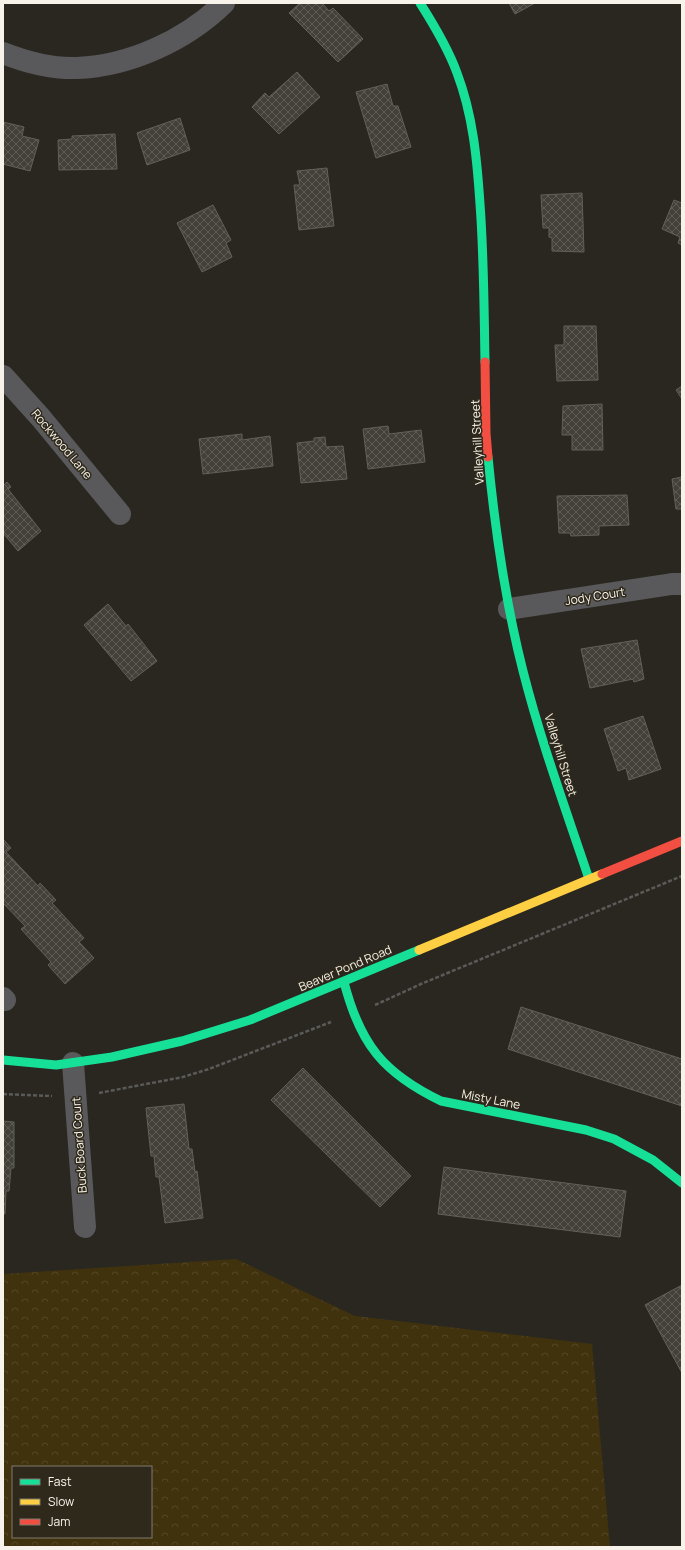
<svg xmlns="http://www.w3.org/2000/svg" width="685" height="1550" font-family="Manrope,sans-serif">
	<defs>
		<pattern id="forest-crowns" width="20" height="18" patternUnits="userSpaceOnUse"><rect width="20" height="18" fill="#41320e"/><path d="M2 6a3 3 0 1 1 6 0M12 15a3 3 0 1 1 6 0" fill="none" stroke="#544626"/></pattern>
		<pattern id="building-cross-hatch" width="8" height="8" patternUnits="userSpaceOnUse"><rect width="8" height="8" fill="#43403a"/><path d="M0 0l8 8M0 8l8-8" fill="none" stroke="#5f5c57"/></pattern>
	</defs>
	<rect width="100%" height="100%" fill="#2a2720"/>
	<path fill="url(#forest-crowns)" fill-rule="evenodd" d="M236 1259 355 1316 592 1344 610 1547H3V1274ZM13 1467H151V1537H13Z"/>
	<path fill="url(#building-cross-hatch)" stroke="#63605a" d="M300 3H322L329 11 333 8 363 39 338 62 289 13Z
		M509 3H535L515 14Z
		M297 72 320 97 279 134 252 107 265 93 269 97Z
		M387 84 393 106H398L411 147 376 158 356 92Z
		M180 118 190 150 147 165 137 133Z
		M3 122 24 127 22 136 39 140 30 171 3 164Z
		M115 134 117 169 59 170 58 140 72 139V136Z
		M327 168 334 226 299 230 294 185H300L297 171Z
		M582 193 584 252 552 251V238L549 237V228H543L541 195Z
		M674 200 682 203V245L678 243 680 237 662 229Z
		M213 205 231 240 226 243 232 257 202 272 177 223Z
		M564 326H596L598 380 557 381 555 345H564Z
		M682 386V399L676 390Z
		M602 404 603 450H572V435H562L563 406Z
		M388 426 389 434 421 430 425 462 368 469 363 429Z
		M242 434V440L270 436 273 466 203 474 199 439Z
		M325 437 326 447 343 446 347 479 301 483 297 443 314 441V438Z
		M682 477V509H676L672 479Z
		M3 481 4 485 7 482 11 487 8 489 41 531 18 551 3 533Z
		M627 495 629 525 599 526V535L571 536 570 533H559L557 496Z
		M108 604 126 626 128 624 157 661 131 681 84 625Z
		M637 640 644 679 634 682 633 679 590 688 581 649Z
		M643 716 661 769 629 780 626 768 618 771 604 729Z
		M3 839 11 848 6 852 38 886 40 883 56 900 52 903 84 938 79 942 94 958 65 984 48 965 51 962 21 929 25 926 3 903Z
		M521 1007 682 1059V1106L508 1049Z
		M303 1068 411 1176 380 1207 271 1100Z
		M184 1104 189 1149H192L195 1172 197 1171 203 1218 165 1223 159 1177H156L154 1156H151L146 1108Z
		M3 1121 14 1122V1168H11L9 1191H6L5 1214H3Z
		M444 1167 626 1191 620 1237 438 1214Z
		M682 1285V1373L645 1305Z"/>
	<g fill="none" stroke-linecap="round" stroke-linejoin="round">
		<path stroke="#5a5a59" stroke-width="2.5" stroke-dasharray="4 2" stroke-linecap="butt" d="M375 1005 421 984 682 876
			M99 1093 183 1077 209 1069 331 1022
			M3 1094 52 1096"/>
		<path stroke="#59585a" stroke-width="22" d="M3 53C26 62 52 69 77 68 130 66 186 40 224 3
			M3 376 41 418 120 514
			M509 609 672 584H682
			M3 998 5 1000
			M73 1063 85 1227"/>
		<path stroke="#16e098" stroke-width="9" d="M420 3C434 25 448 48 457 73 473 115 477 159 480 204 484 257 484 309 485 362
			M488 457C495 529 505 601 523 671 541 742 566 810 589 879
			M344 982C360 1044 383 1073 441 1101L586 1130 614 1139 653 1160 682 1183
			M3 1060 56 1065 112 1057 182 1041 250 1020 419 950"/>
		<path stroke="#ffcf43" stroke-width="9" d="M419 950 602 874"/>
		<path stroke="#f24e42" stroke-width="9" d="M485 362 486 433 488 457
			M602 874 682 841"/>
	</g>
	<g text-anchor="middle" dominant-baseline="central" stroke-width="3" stroke-linejoin="round" paint-order="stroke">
		<g font-size="12" fill="#f7f3ea" stroke="#2f291b">
			<text transform="translate(477 442) rotate(-93)">Valleyhill Street</text>
			<text transform="translate(62 444) rotate(50)">Rockwood Lane</text>
			<text transform="translate(595 596) rotate(-9)">Jody Court</text>
			<text transform="translate(561 755) rotate(73)">Valleyhill Street</text>
			<text transform="translate(345 968) rotate(-23)">Beaver Pond Road</text>
			<text transform="translate(491 1099) rotate(11)">Misty Lane</text>
			<text transform="translate(79 1145) rotate(-94)">Buck Board Court</text>
		</g>
	</g>
	<rect width="685" height="1550" fill="none" stroke="#f7f3ea" stroke-width="8"/>
	<rect x="12" y="1466" width="140" height="72" fill="#2f291b" stroke="#7f7a6e"/>
	<rect x="20" y="1479" width="20" height="6" fill="#16e098" stroke="#7f7a6e"/>
	<text x="48" y="1486" font-size="12" fill="#f7f3ea">Fast</text>
	<rect x="20" y="1499" width="20" height="6" fill="#ffcf43" stroke="#7f7a6e"/>
	<text x="48" y="1506" font-size="12" fill="#f7f3ea">Slow</text>
	<rect x="20" y="1519" width="20" height="6" fill="#f24e42" stroke="#7f7a6e"/>
	<text x="48" y="1526" font-size="12" fill="#f7f3ea">Jam</text>
</svg>
